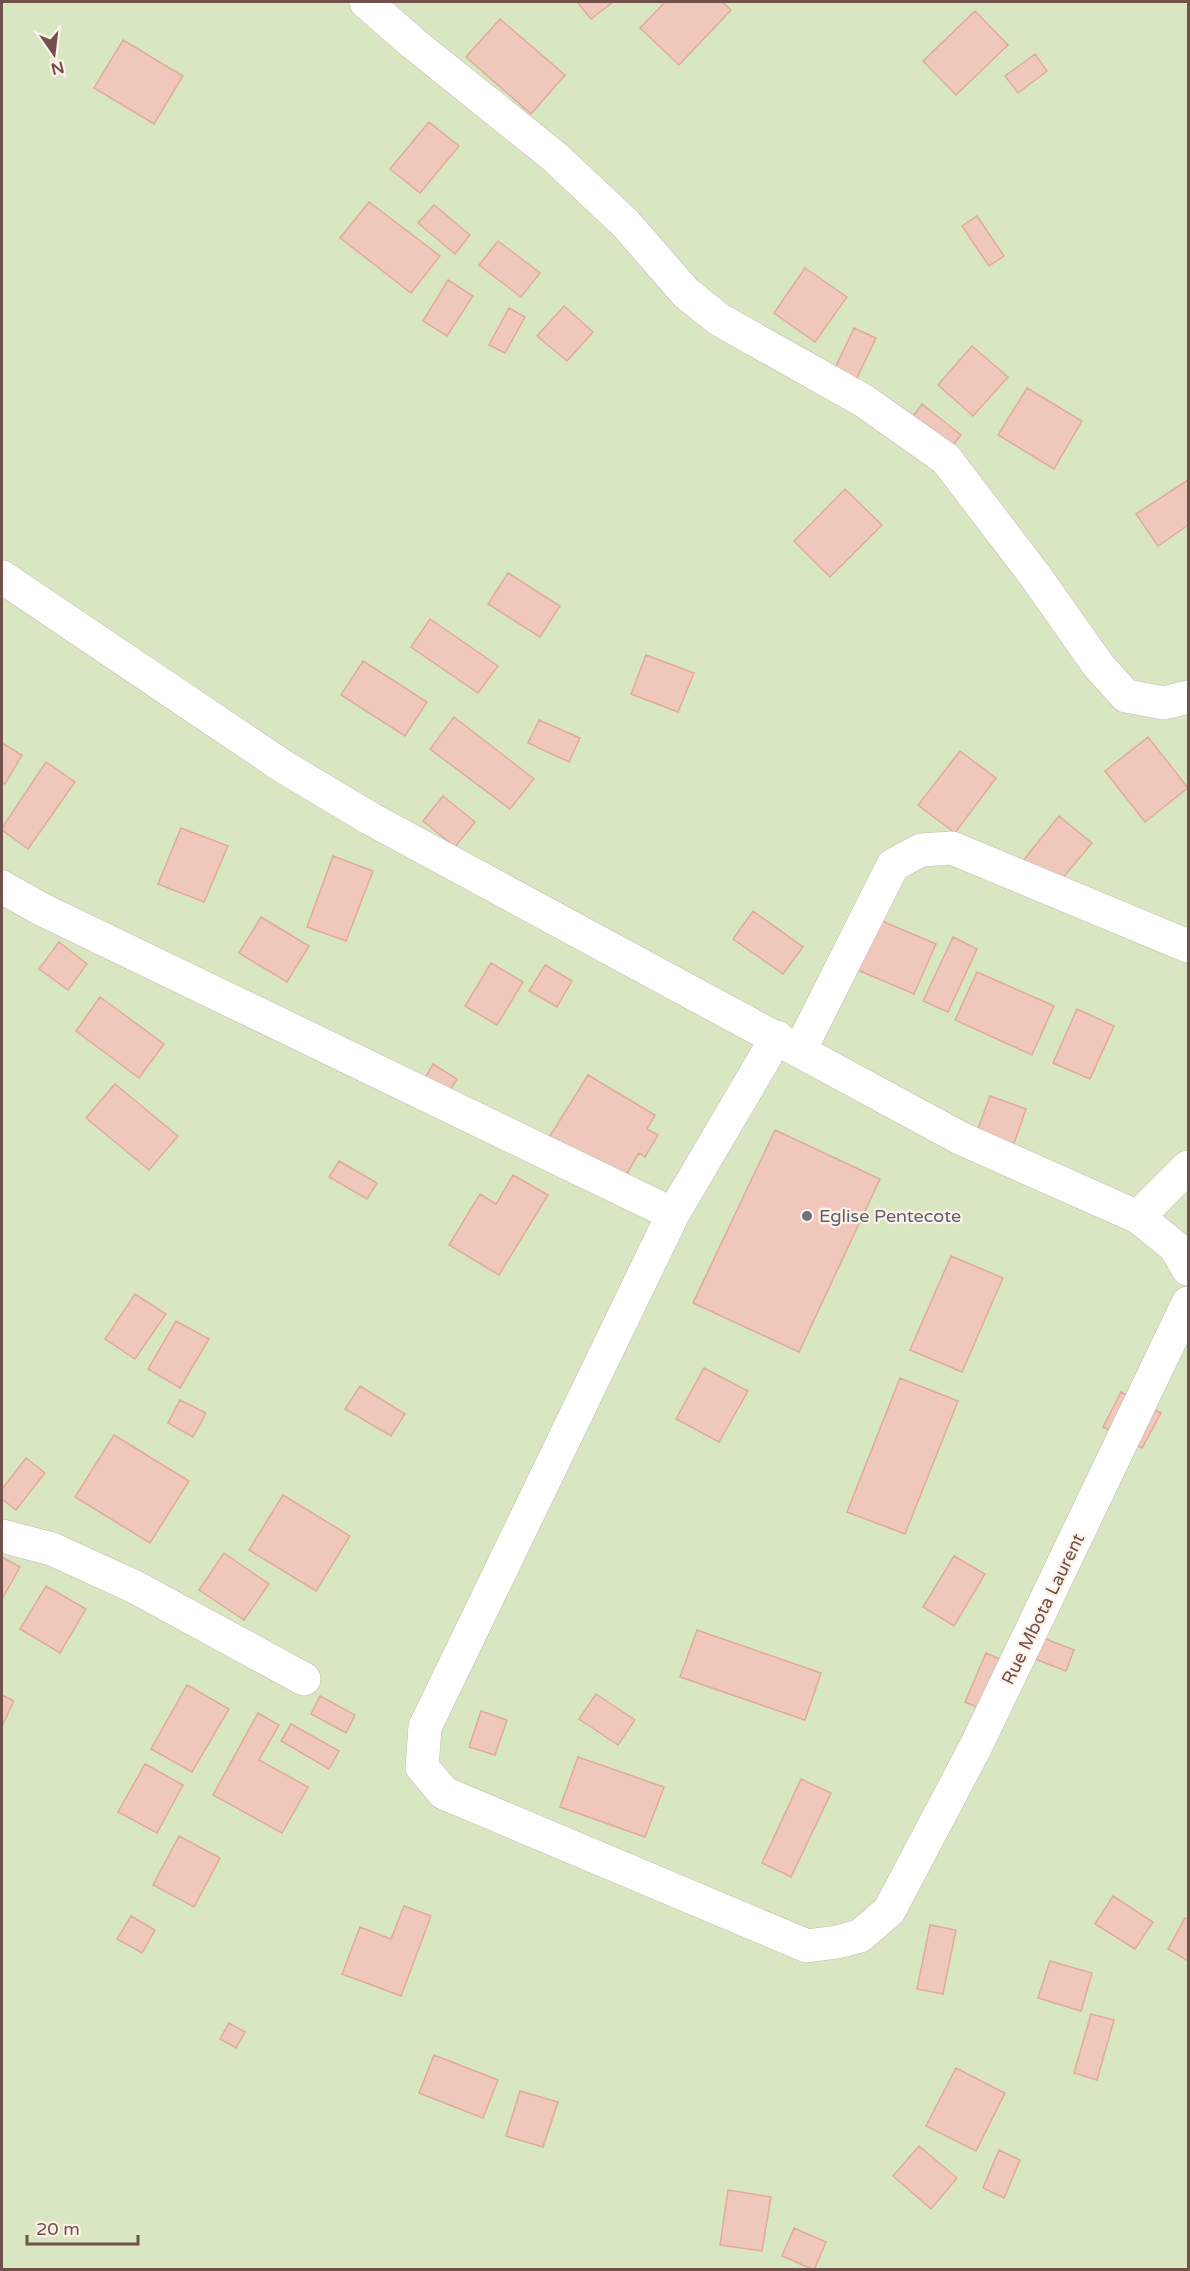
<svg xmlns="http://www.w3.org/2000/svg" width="1190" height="2271" font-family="'Varela Round',sans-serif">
	<rect width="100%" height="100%" fill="#fbede2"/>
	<path fill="#d8e7c2" d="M2 2H1188V2269H2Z"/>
	<path fill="#efc7bb" stroke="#e0aa9d" stroke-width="1.5" d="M577 2H613L591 19Z
		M665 2H722L731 10 679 65 640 28Z
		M975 11 1008 45 956 95 923 61Z
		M500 19 565 75 531 114 466 57Z
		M123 40 183 76 154 124 94 88Z
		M1035 54 1047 71 1018 93 1005 76Z
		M429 122 459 146 420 193 390 169Z
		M369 202 440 256 411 293 340 238Z
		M434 205 470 235 455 254 418 223Z
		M977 216 1004 256 989 266 962 226Z
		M498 241 540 273 521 297 479 265Z
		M805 268 847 297 815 342 774 313Z
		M448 280 473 296 447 336 423 321Z
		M564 306 593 332 567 361 537 336Z
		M509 308 525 317 505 353 489 345Z
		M854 328 876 338 857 378 835 368Z
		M972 346 1008 377 973 416 938 385Z
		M1027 388 1082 421 1054 469 998 435Z
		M922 404 961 435 949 450 911 419Z
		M1188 480V525L1158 546 1136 514Z
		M845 489 882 525 830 577 794 541Z
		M508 573 560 606 540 637 488 604Z
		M430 619 498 666 478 693 411 647Z
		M646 655 694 673 678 712 631 694Z
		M363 661 427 702 405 736 341 695Z
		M454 717 534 779 510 809 430 749Z
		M539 720 580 738 569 762 528 743Z
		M1148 737 1188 788 1145 822 1105 771Z
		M2 743 22 755 5 784 2 782Z
		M960 751 996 778 955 833 918 805Z
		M46 762 75 782 28 849 2 830V828Z
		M443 796 475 822 455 847 423 821Z
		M1059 816 1092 843 1050 893 1018 867Z
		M181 828 228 846 204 902 158 884Z
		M333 856 373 871 346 941 307 927Z
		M753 911 803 947 783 974 733 939Z
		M261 917 309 946 287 982 239 953Z
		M875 918 936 944 914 994 853 968Z
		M953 937 977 949 948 1012 923 1001Z
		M59 942 87 964 68 990 39 969Z
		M491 963 523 982 497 1025 465 1006Z
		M545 965 572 981 557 1007 529 991Z
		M977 972 1054 1006 1032 1055 955 1020Z
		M100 997 164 1044 139 1078 76 1031Z
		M1077 1009 1114 1026 1090 1079 1053 1063Z
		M433 1064 457 1079 438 1109 415 1095Z
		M588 1075 655 1115 647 1129 658 1135 645 1157 639 1153 623 1180 550 1136Z
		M115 1084 178 1136 149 1170 86 1118Z
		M990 1096 1026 1109 1010 1155 973 1142Z
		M775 1130 880 1179 799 1352 693 1303Z
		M339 1161 377 1183 367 1199 329 1177Z
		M513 1175 548 1195 499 1275 449 1245 480 1194 496 1204Z
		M951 1256 1003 1278 962 1372 910 1350Z
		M135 1294 166 1314 135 1359 105 1339Z
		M176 1321 209 1339 180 1388 148 1369Z
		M704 1368 748 1391 719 1442 676 1419Z
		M900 1378 958 1401 905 1534 847 1512Z
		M360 1386 405 1414 391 1436 345 1409Z
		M1121 1392 1161 1413 1142 1448 1103 1427Z
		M180 1400 206 1413 193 1437 168 1423Z
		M114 1435 189 1481 150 1543 75 1497Z
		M26 1458 45 1473 16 1510 2 1499V1489Z
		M283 1495 350 1536 316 1591 249 1550Z
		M224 1553 269 1584 244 1620 199 1590Z
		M954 1556 985 1574 954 1626 923 1607Z
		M2 1557 20 1567 2 1599Z
		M46 1586 86 1609 60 1653 20 1629Z
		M697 1630 821 1673 805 1720 680 1677Z
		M1038 1636 1074 1650 1066 1671 1030 1657Z
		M986 1653 1025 1670 1004 1719 965 1702Z
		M187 1685 229 1709 192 1772 151 1749Z
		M596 1694 635 1720 618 1745 579 1719Z
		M2 1695 14 1701 2 1726Z
		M320 1696 355 1715 346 1733 311 1714Z
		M481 1711 507 1720 495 1755 469 1747Z
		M258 1713 279 1725 259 1760 308 1787 282 1833 213 1795Z
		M291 1724 339 1751 329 1769 281 1741Z
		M578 1757 664 1787 645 1837 560 1807Z
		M145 1764 183 1785 157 1833 118 1812Z
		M801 1779 831 1793 791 1877 762 1863Z
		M179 1836 220 1858 194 1907 153 1885Z
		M1113 1896 1153 1922 1135 1949 1095 1924Z
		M404 1906 431 1916 401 1996 342 1974 360 1927 391 1939Z
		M131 1916 155 1930 142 1953 117 1939Z
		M1185 1918 1188 1920V1961L1168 1949Z
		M930 1925 956 1930 943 1994 917 1989Z
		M1050 1961 1092 1973 1081 2011 1038 1998Z
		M1091 2014 1114 2020 1097 2080 1074 2073Z
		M229 2023 245 2032 236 2048 220 2039Z
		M434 2055 498 2080 483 2118 419 2093Z
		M956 2068 1005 2093 976 2151 926 2126Z
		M520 2091 558 2102 543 2147 506 2136Z
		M919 2146 957 2178 931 2209 893 2176Z
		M999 2150 1020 2160 1004 2198 983 2188Z
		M728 2190 771 2197 762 2251 720 2245Z
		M794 2228 826 2242 814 2270 782 2256Z"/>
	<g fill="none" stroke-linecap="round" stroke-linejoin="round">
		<defs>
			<path id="minor" d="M366 2 413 43 556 158 626 224 686 293 720 320 864 401 946 459 1036 577 1098 665 1126 696 1164 703 1188 697
				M2 577 284 767 371 819 960 1138 1138 1217
				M2 887 41 909 673 1214
				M777 1037 673 1214 425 1727 422 1767 444 1793 807 1946 837 1942 860 1936 889 1911 976 1746 1188 1303
				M800 1050 893 865 921 850 952 848 1188 946
				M1188 1167 1138 1217 1175 1247 1188 1269
				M2 1536 52 1549 135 1587 304 1679"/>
		</defs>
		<use href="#minor" stroke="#cdb5ad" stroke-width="34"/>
		<use href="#minor" stroke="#fff" stroke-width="33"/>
	</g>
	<circle fill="#6b7280" stroke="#fef1e8" stroke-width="2" cx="807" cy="1216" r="6"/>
	<g text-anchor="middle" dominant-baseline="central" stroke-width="4.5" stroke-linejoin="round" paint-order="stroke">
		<g font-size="18" fill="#5b616d" stroke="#fef1e8" text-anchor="start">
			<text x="819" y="1216">Eglise Pentecote</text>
		</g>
		<g font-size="18" fill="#71514a" stroke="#fef1e8">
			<text transform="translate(1043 1609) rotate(-64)">Rue Mbota Laurent</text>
		</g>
	</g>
	<rect width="1190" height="2271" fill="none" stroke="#71514a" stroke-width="6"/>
	<g transform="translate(54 54) rotate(166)" stroke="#fef1e8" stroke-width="4.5" paint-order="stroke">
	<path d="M0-4.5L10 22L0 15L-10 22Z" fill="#71514a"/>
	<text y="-9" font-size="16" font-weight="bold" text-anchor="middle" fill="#71514a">N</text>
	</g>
	<path d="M27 2235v9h111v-9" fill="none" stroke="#71514a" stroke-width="3"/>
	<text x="36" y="2235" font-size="18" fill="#71514a" stroke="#fef1e8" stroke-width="4.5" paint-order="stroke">20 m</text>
</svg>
